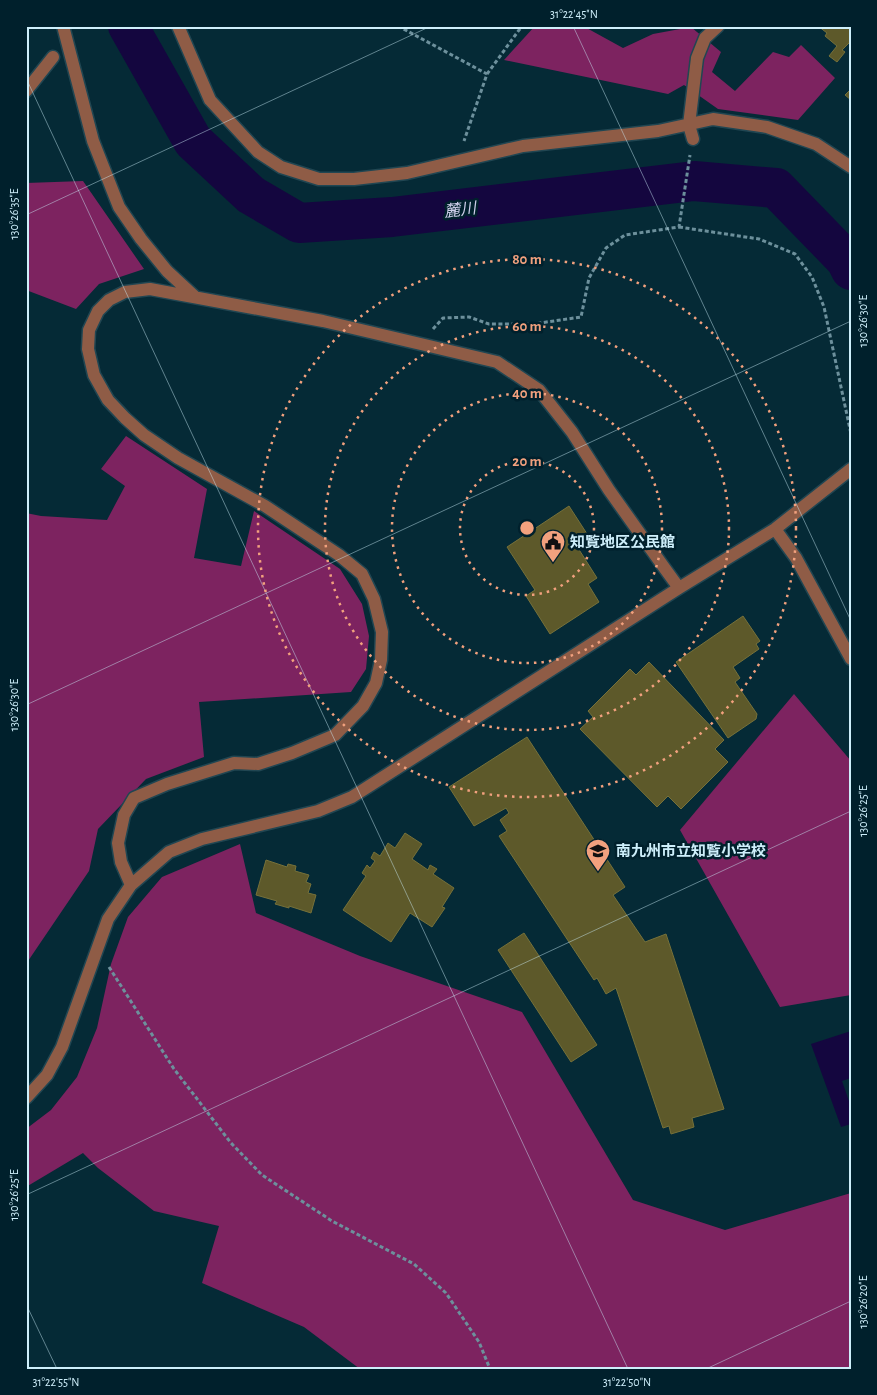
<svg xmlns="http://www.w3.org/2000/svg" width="877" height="1395" font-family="'Alegreya Sans','Noto Sans JP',sans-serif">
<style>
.green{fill:#7d2360}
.water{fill:#14063f}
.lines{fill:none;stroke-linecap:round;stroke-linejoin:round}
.river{stroke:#14063f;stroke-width:40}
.building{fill:#5d592a;stroke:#76713a}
.minor-casing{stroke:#214652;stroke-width:15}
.path{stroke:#6d909c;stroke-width:3;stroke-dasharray:4 2.5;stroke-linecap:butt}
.minor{stroke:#8f5c46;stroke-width:12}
.ticks{fill:none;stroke:#ceeffb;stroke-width:1;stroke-opacity:0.45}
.ring{fill:none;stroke:#f2a17e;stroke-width:2.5;stroke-dasharray:2.5 5}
.labels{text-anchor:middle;stroke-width:5;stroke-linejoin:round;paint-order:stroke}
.poi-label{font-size:15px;font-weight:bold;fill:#ceeffb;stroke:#00202c;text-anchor:start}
.water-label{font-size:16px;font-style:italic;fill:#cdceea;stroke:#00202c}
.centre{fill:#f2a17e;stroke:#00202c;stroke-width:2.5}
.ring-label{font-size:15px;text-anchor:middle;font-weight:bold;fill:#f2a17e;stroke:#00202c;stroke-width:5;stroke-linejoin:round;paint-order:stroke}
.neatline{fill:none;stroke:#ceeffb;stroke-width:2}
.ticks-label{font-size:12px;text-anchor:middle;fill:#ceeffb}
</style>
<rect width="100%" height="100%" fill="#052a36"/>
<!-- green -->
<path class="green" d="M535,26h48l40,22 30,-14 38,-7 30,25 -9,20 23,19 38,-39 16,5 12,-12 34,33 -37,42 -80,-11 -34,-24 -16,9 -164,-34z
M83,181l61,88 -45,15 -23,25 -50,-19v-107z
M126,436l81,53 -13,69 47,8 13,-55 86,58 22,35 7,32 -3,33 -15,23 -152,10 5,55 -58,22 -48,50 -9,42 -63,93v-451l15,3 66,4 18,-34 -24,-17z
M794,694l57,67v234l-71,12 -100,-177z
M240,844l16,69 104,43 162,56 111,188 92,30 126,-37v176h-491l-56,-42 -102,-44 17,-57 -65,-15 -56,-43 -15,-15 -57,34v-58l25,-19 26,-33 20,-49 14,-64 17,-47 34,-40z"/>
<!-- water -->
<path class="water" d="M851,1031v47l-9,3 9,26v17l-10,3 -30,-83z"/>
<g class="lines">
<!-- river -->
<path class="river" d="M128,26l65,115 58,54 48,28 93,-6 302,-36 82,7 70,72 5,10"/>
</g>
<!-- building -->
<path class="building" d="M818,26h33v15l-9,9 3,2 -8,10 -8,-6 8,-10 -12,-10 2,-3z
M851,89v11l-6,-5z
M569,506l22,34 -13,8 19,30 -9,6 11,18 -49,32 -24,-38 9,-6 -28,-43z
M743,616l17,25 -4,3 3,5 -26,18 7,11 -5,4 22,32 -1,5 -28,19 -52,-76z
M649,662l75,78 -9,9 13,13 -47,47 -13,-13 -11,11 -77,-78 13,-12 -5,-6 42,-42 6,6z
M527,737l98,150 -12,8 32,47 21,-8 58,175 -32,9 2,9 -23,7 -2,-8 -6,2 -47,-140 -10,6 -9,-16 -3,2 -95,-144 8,-5 -7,-11 9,-7 -3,-5 -32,18 -25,-39z
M405,833l17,11 -10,15 16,11 2,-5 7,4 -4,5 21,14 -12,19 3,1 -13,19 -22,-14 -19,29 -48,-32 23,-34 -4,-3 5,-8 3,3 5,-7 -4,-3 3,-6 6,4 8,-13 7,5z
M266,860l21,7 1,-3 8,2 -1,5 14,4 -3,7 5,2 -3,9 8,2 -5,18 -22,-7v2l-14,-4 2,-3 -21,-6z
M524,933l73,112 -26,17 -73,-112z"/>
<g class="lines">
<defs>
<path id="minor" d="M63,26l30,115 26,66 22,32 26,32 27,25
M178,26l32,74 48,52 23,15 38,12h35l53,-6 116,-27 135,-15 55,-12 54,8 49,17 35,23
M26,91l27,-34
M693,139l-4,-14 8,-67 8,-20 13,-12
M775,529l21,29 55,101
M131,885l-10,-23 -3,-19 6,-28 10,-17 33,-14 67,-21 24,1 34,-11 43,-18 28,-29 13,-23 5,-23 1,-28 -8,-33 -12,-25 -23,-19 -74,-49 -87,-48 -34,-23 -19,-17 -17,-18 -14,-25 -6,-26 1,-19 9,-19 11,-11 16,-8 25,-3 173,32 174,41 42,28 33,42 37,58 54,76 16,22
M26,1098l21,-23 15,-28 46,-128 23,-34 38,-33 33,-13 116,-28 34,-14 327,-209 96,-59 76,-60"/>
</defs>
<!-- minor casing -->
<use href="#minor" class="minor-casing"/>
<!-- path -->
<path class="path" d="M398,26l89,48 -23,67
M487,74l35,-48
M679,227l80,12 36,15 17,23 12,30 27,127
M433,329l10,-11 26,-1 20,7h44l48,-7 8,-39 17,-30 19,-13 54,-8 11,-72
M109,967l65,102 57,74 31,32 70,46 82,43 32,29 33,49 11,27"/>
<!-- minor -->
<use href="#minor" class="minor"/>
</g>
<!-- ticks -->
<path class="ticks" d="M573,26l278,595M26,78l602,1291M26,215l405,-189M26,705l825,-384M26,1195l825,-384M26,1304l31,65M706,1369l145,-68"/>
<!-- distance rings -->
<g class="ring">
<circle cx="527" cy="528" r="67"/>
<circle cx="527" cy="528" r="135"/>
<circle cx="527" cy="528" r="202"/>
<circle cx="527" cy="528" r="269"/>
</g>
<!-- icons -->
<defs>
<symbol id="civic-pin" viewBox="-11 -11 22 30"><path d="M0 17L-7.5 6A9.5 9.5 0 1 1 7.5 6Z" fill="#f2a17e" stroke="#00202c"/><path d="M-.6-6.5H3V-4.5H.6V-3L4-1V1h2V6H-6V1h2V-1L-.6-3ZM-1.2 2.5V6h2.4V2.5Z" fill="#111"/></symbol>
<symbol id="school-pin" viewBox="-11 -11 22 30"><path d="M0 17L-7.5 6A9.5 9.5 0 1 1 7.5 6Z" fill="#f2a17e" stroke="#00202c"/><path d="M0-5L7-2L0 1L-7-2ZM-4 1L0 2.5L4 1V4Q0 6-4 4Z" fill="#111"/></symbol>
</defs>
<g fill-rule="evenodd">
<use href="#civic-pin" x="539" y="528" width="28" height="38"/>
<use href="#school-pin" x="584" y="837" width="28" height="38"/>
</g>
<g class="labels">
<!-- poi labels -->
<g class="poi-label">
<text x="570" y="547">知覧地区公民館</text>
<text x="616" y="856">南九州市立知覧小学校</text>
</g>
<!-- water labels -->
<g class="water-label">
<text transform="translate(460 209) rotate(-7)" y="6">麓川</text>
</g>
</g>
<circle cx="527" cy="528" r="8" class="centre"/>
<g class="ring-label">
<text x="527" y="264">80 m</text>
<text x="527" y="331">60 m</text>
<text x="527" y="398">40 m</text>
<text x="527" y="466">20 m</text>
</g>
<!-- border -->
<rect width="877" height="1395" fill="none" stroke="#00202c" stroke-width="55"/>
<rect x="28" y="28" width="822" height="1340" class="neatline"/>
<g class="ticks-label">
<text x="574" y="18">31°22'45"N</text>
<text transform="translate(14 214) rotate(-90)" y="4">130°26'35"E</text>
<text transform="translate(863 321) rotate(-90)" y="4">130°26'30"E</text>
<text transform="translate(14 705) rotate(-90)" y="4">130°26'30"E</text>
<text transform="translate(863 811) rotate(-90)" y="4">130°26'25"E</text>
<text transform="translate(14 1195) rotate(-90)" y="4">130°26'25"E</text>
<text transform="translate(863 1302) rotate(-90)" y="4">130°26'20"E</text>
<text x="56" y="1386">31°22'55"N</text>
<text x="627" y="1386">31°22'50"N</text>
</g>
</svg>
